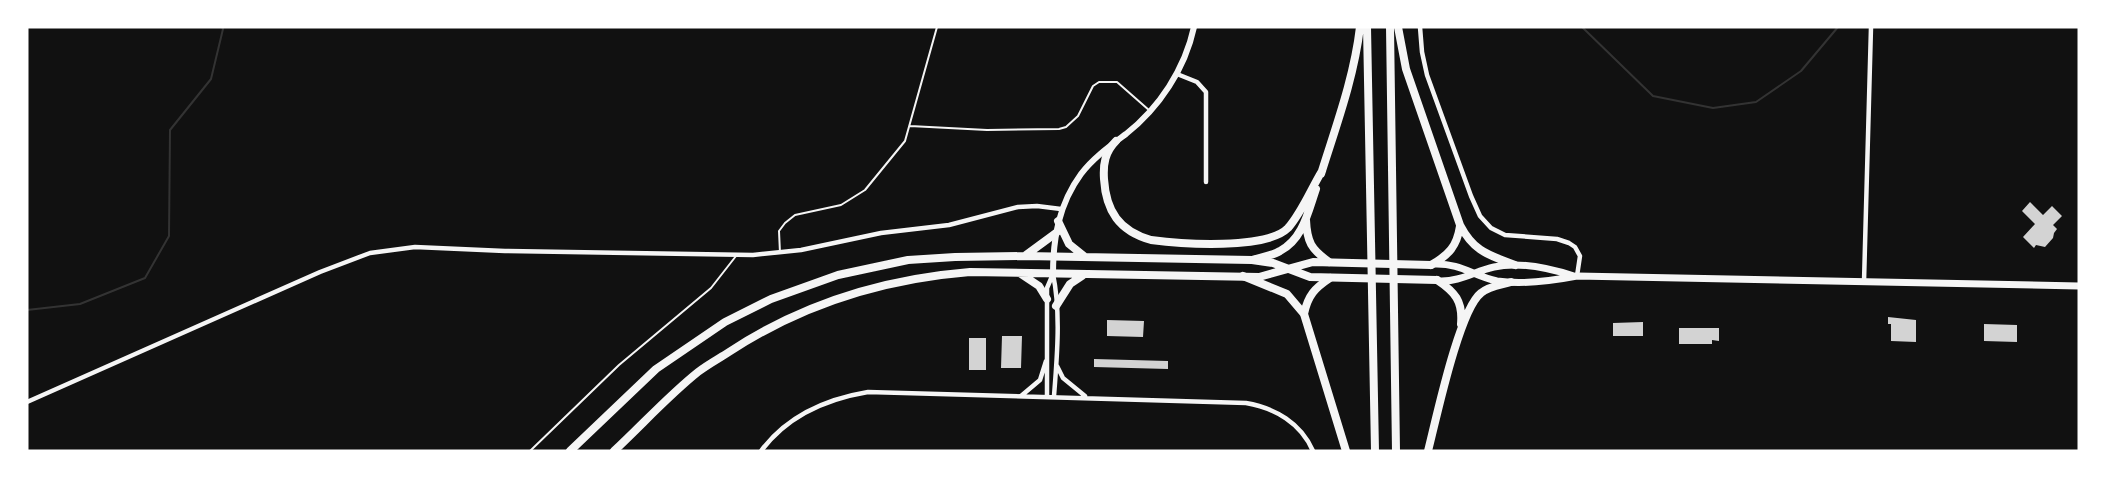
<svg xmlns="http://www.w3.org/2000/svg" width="2106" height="478" font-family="Helvetica,sans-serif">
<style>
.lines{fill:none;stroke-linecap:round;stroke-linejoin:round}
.stream{stroke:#333;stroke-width:2}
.building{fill:#d3d3d3}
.service{stroke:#f5f5f5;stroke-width:2}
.minor{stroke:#f5f5f5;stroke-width:4.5}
.secondary{stroke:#f5f5f5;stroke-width:6}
.primary{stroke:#f5f5f5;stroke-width:7}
.trunk{stroke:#f5f5f5;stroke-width:8}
.motorway{stroke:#f5f5f5;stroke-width:8}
</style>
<rect width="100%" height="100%" fill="#111"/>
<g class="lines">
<!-- stream -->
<path class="stream" d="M1582,27l71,69 60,12 43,-6 45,-31 37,-44
M27,310l53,-6 65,-26 24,-42 1,-106 41,-51 12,-50 -1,-2"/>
</g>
<!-- building -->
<path class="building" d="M2030,202l13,13 9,-9 10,10 -9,9 4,4 -3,4 -1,5 -8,9 -9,-2 -2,3 -11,-11 12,-13 -13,-13z
M1888,317l28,3v22l-25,-1v-17h-3z
M1107,320l37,1 -1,16 -36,-1z
M1643,322v14h-30v-13z
M1984,324l33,1v17l-33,-1z
M1679,328h40v13l-7,-1v4h-33z
M1002,336h20l-1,32h-20z
M969,338h17v32h-17z
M1094,359l74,2v8l-74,-2z"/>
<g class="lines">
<!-- service -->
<path class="service" d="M910,126l77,4 72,-1 7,-2 12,-11 15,-30 6,-4h18l33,29
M780,253l-1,-22 6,-8 10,-8 46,-10 24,-15 40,-49 32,-114
M530,451l89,-86 92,-77 25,-32"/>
<!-- minor -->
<path class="minor" d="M1420,27l2,25 5,23 44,121 9,20 11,12 14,7 52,4 12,4 6,4 5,9 -3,20
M1177,74l20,8 9,10v90
M1053,274c8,38 4,84 1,122
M1864,282l7,-255
M1057,366l6,12 22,18
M1021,396l19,-16 6,-19
M1047,396v-108l6,-14
M27,402l293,-130 50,-19 45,-6 90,4 248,4 48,-5 80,-17 68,-8 69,-18 19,-1 24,3
M761,451c26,-35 65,-52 107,-59l378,11c29,5 55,20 67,48"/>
<!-- secondary -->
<path class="secondary" d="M1053,274c0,-36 6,-70 28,-100 12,-16 29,-28 45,-40 33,-26 59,-65 68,-107"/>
<!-- primary -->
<path class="primary" d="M1434,264c27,-1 39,12 63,17 26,4 54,0 80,-5l502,10
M1439,281c21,1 36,-10 55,-14 26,-6 55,1 80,9"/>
<!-- trunk -->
<path class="trunk" d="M1058,221l11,23 15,12
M1026,255l30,-22
M1021,274l18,12 8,13
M1056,306l14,-22 12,-8
M570,451l86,-82 69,-47 46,-23 67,-24 70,-15 47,-3 70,-1 227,4 21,3 37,14 127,3
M614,451c28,-26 54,-55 84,-79 9,-7 20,-13 31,-20 73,-48 154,-73 241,-80l289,5 54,-15 118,3"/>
<!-- motorway -->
<path class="motorway" d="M1367,27l8,424
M1390,27l6,424
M1398,27l8,42 54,156c14,27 29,30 55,40
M1116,141c-11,11 -13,23 -12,38 2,32 15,52 47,61 31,4 115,10 137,-12 14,-16 23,-39 34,-57
M1321,174c15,-48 33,-96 39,-147
M1306,220c1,22 5,29 23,42
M1252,260c9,-3 20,-4 28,-9 23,-12 28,-39 36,-62
M1431,265c18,-10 26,-19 29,-39
M1243,276l44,18 17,20 42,137
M1437,280c18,12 26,21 24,44
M1304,314c4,-19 11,-26 26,-36
M1428,451c8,-31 31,-141 53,-158 8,-7 20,-8 30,-11"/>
</g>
<!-- border -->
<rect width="2106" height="478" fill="none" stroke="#ffffff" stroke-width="57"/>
</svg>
